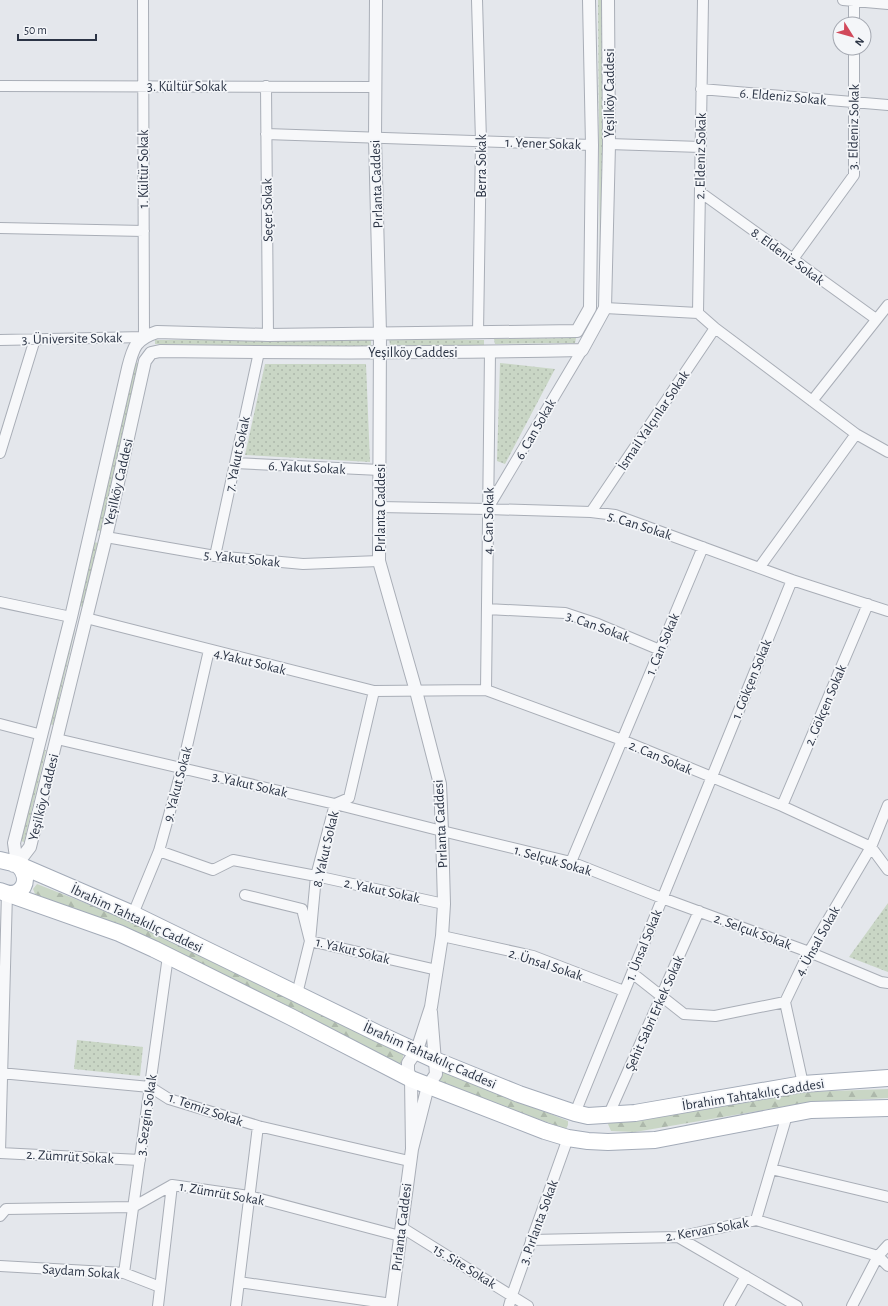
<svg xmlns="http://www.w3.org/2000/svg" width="888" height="1306" font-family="'Alegreya Sans',sans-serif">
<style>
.green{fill:url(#green-dots)}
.forest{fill:url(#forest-firs)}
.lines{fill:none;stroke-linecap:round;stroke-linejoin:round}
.minor-casing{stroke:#a9aeb7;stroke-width:12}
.tertiary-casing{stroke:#a9aeb7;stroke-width:14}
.primary-casing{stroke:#a3abb8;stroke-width:18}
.minor{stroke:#f7f8fa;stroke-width:10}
.tertiary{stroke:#f7f8fa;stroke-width:12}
.primary{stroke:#fff;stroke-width:16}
.labels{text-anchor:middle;stroke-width:3.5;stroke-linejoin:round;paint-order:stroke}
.street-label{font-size:14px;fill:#2b3445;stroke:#f4f6f9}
</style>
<defs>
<pattern id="green-dots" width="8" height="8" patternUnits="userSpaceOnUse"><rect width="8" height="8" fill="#c9d6c5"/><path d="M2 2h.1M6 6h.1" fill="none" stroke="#adb8ab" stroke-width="1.8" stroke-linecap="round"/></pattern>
<pattern id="forest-firs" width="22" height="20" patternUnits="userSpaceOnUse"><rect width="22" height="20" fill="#c9d6c5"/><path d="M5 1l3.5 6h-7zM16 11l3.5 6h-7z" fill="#adb8ab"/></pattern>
</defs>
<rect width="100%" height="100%" fill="#e4e7ec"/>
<!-- green -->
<path class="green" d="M598,0h4l1,284 -3,1z
M389,338l95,2v6l-94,-1z
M576,338l-1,5 -80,1 -1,-5z
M155,340h216v7l-216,-3z
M134,362l4,1 -37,168 -4,-1z
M500,363l55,6 -50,95 -8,-3z
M265,364h101l4,98 -125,-7z
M94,542l4,1 -15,64 -4,-1z
M72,630h3l-22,95 -3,-1z
M43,750h3l-22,92 -3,-1z
M888,903v69l-39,-15z
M77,1040l66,7 -3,29 -66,-7z"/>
<!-- forest -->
<path class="forest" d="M37,884l94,37 273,132 -2,8 -3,4 -276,-137 -88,-34 -2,-5z
M443,1071l125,50v4l-2,4 -128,-46z
M888,1089v9l-77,4 -176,30 -24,-1 -3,-7 2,-4h29l51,-8 113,-20z"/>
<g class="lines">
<defs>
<path id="minor" d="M477,0l4,141 -3,192
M843,0l45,4
M854,24v-23
M0,86l375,1
M266,86l2,249
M701,89l187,16
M266,134l326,11
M609,144l92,3
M700,192l176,127
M0,228l144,3
M793,259l61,-84v-127
M605,308l93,5
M698,313l5,-313
M698,313l17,15 141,106 32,18
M0,340l144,-3 -1,-337
M812,401l76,-96
M0,453l35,-114
M235,463l145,7
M379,507l109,2 103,3 24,3 177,65 96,31
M488,508l94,-158
M591,512l124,-184
M106,537l109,19 88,8 76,-3
M215,556l44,-204
M759,568l97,-134
M0,602l71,15
M487,609l78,4 33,11 62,26
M86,618l288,73 112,-1 136,50 160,66 89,41 17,23
M486,690l4,-338
M0,724l42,11
M57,739l278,65 107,27 129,31 91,36 147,54 72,30 7,1
M782,806l86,-202
M159,851l54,19 20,-10 83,16 128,28
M571,862l132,-315
M245,895l57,14 8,32 127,29
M133,914l26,-63 23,-83 27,-118
M442,936l91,20 91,35
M632,973l52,41 31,2 70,-14
M297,994l13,-53 6,-65 19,-72 14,-6 25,-107
M0,1073l150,14 19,12 89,27 151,35
M803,1084l-18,-82 24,-50 62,-105 17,-42
M575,1113l217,-533
M609,1114l90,-203
M0,1152l7,-259
M0,1153l140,7
M771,1169l117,28
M0,1216l6,-7 127,-2 39,-22 77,11 151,40
M756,1220l31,-105
M401,1227l127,79
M678,1237l119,69
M531,1240l147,-3 78,-17 122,36 10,10
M0,1266l124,7 36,14
M124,1273l44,-317
M239,1282l153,22
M158,1306l14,-121
M236,1306l22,-180
M509,1306l3,-11 56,-157
M729,1306l17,-30
M852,1306l26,-50 10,-11"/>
<path id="tertiary" d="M376,0l-1,138 5,195 -1,228 37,130 24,93 2,47 2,73 -2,32 -11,71 -14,43 -9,13v8l3,8 1,70
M17,864l13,-17 76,-310 39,-176 6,-8 9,-2c140,2 281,2 422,-1l23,-42 4,-164 -1,-144
M17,864l-3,-21 57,-226 57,-249c5,-20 7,-29 29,-36l111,3 309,-4 13,-23 2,-163 -3,-145
M391,1306l21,-157 16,-63 8,-12 -5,-62"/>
<path id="primary" d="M0,860l17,4 116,50 246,120 56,26 84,34 56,19 13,3 47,-3 168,-29 85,-6
M0,891l119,42 35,16 137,68 120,62 134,52 23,7 20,3 20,1 47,-2 156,-30 77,-2
M3,892c18,8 31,-13 14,-28h-3"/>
</defs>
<!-- minor casing -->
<use href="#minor" class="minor-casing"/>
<!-- tertiary casing -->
<use href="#tertiary" class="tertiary-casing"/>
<!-- primary casing -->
<use href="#primary" class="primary-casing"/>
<!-- minor -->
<use href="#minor" class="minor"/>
<!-- tertiary -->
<use href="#tertiary" class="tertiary"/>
<!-- primary -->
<use href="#primary" class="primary"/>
</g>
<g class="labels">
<!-- street labels -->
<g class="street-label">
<text x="187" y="91">3. Kültür Sokak</text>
<text transform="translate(609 93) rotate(-90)" y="5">Yeşilköy Caddesi</text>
<text transform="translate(783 96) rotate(5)" y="5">6. Eldeniz Sokak</text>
<text transform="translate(853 127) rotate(-89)" y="5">3. Eldeniz Sokak</text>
<text transform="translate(543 143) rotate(2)" y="5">1. Yener Sokak</text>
<text transform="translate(700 156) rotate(-89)" y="5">2. Eldeniz Sokak</text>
<text transform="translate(481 166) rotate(-90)" y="5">Berra Sokak</text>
<text transform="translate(143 169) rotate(-90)" y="5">1. Kültür Sokak</text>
<text transform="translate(376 184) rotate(-92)" y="5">Pırlanta Caddesi</text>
<text transform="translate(267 210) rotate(-91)" y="5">Seçer Sokak</text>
<text transform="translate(788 256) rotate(36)" y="5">8. Eldeniz Sokak</text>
<text transform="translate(72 338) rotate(-1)" y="5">3. Üniversite Sokak</text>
<text x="413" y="357">Yeşilköy Caddesi</text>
<text transform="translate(653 420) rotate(-56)" y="5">İsmail Yalçınlar Sokak</text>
<text transform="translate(535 429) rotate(-60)" y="5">6. Can Sokak</text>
<text transform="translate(237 454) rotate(-78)" y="5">7. Yakut Sokak</text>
<text transform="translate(307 467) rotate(3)" y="5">6. Yakut Sokak</text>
<text transform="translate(118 482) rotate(-77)" y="5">Yeşilköy Caddesi</text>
<text transform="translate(380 508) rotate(-90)" y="5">Pırlanta Caddesi</text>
<text transform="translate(488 521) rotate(-89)" y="5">4. Can Sokak</text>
<text transform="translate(640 525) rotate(18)" y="5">5. Can Sokak</text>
<text transform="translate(242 558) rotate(6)" y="5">5. Yakut Sokak</text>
<text transform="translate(598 626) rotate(20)" y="5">3. Can Sokak</text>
<text transform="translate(662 644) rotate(-67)" y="5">1. Can Sokak</text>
<text transform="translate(250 661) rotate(14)" y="5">4.Yakut Sokak</text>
<text transform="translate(751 679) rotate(-68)" y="5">1. Gökçen Sokak</text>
<text transform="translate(825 705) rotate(-67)" y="5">2. Gökçen Sokak</text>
<text transform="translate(661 757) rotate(23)" y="5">2. Can Sokak</text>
<text transform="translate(177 784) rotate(-75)" y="5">9. Yakut Sokak</text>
<text transform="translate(250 784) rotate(13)" y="5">3. Yakut Sokak</text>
<text transform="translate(43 797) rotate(-76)" y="5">Yeşilköy Caddesi</text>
<text transform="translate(440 824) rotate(-93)" y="5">Pırlanta Caddesi</text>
<text transform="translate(325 849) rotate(-77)" y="5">8. Yakut Sokak</text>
<text transform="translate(553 860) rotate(16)" y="5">1. Selçuk Sokak</text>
<text transform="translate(382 890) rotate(12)" y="5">2. Yakut Sokak</text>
<text transform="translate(137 918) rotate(25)" y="5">İbrahim Tahtakılıç Caddesi</text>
<text transform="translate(753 931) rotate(20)" y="5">2. Selçuk Sokak</text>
<text transform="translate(817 941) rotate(-61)" y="5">4. Ünsal Sokak</text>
<text transform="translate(643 945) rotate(-68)" y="5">1. Ünsal Sokak</text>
<text transform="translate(353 950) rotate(14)" y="5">1. Yakut Sokak</text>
<text transform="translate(546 964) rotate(18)" y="5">2. Ünsal Sokak</text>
<text transform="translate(654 1013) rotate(-66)" y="5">Şehit Sabri Erkek Sokak</text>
<text transform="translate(430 1055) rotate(24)" y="5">İbrahim Tahtakılıç Caddesi</text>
<text transform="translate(753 1094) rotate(-9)" y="5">İbrahim Tahtakılıç Caddesi</text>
<text transform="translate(206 1109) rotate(19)" y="5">1. Temiz Sokak</text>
<text transform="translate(146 1115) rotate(-82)" y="5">3. Sezgin Sokak</text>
<text transform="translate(70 1156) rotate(3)" y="5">2. Zümrüt Sokak</text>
<text transform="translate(222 1193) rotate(10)" y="5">1. Zümrüt Sokak</text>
<text transform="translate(538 1222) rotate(-70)" y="5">3. Pırlanta Sokak</text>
<text transform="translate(401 1227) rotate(-83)" y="5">Pırlanta Caddesi</text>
<text transform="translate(707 1229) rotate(-10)" y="5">2. Kervan Sokak</text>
<text transform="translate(465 1266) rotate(32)" y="5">15. Site Sokak</text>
<text transform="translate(81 1271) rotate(4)" y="5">Saydam Sokak</text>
</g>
</g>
<!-- north arrow -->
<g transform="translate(852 36) rotate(127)"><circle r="19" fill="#f4f6f9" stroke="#a4a8b1"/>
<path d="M0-3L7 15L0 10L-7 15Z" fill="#d1495b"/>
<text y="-6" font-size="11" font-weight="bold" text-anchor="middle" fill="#2b3445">N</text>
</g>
<!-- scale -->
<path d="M18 34v6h78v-6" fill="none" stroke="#2b3445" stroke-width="2"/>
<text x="24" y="34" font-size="12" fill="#2b3445" stroke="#f4f6f9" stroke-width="3" paint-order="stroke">50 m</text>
</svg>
